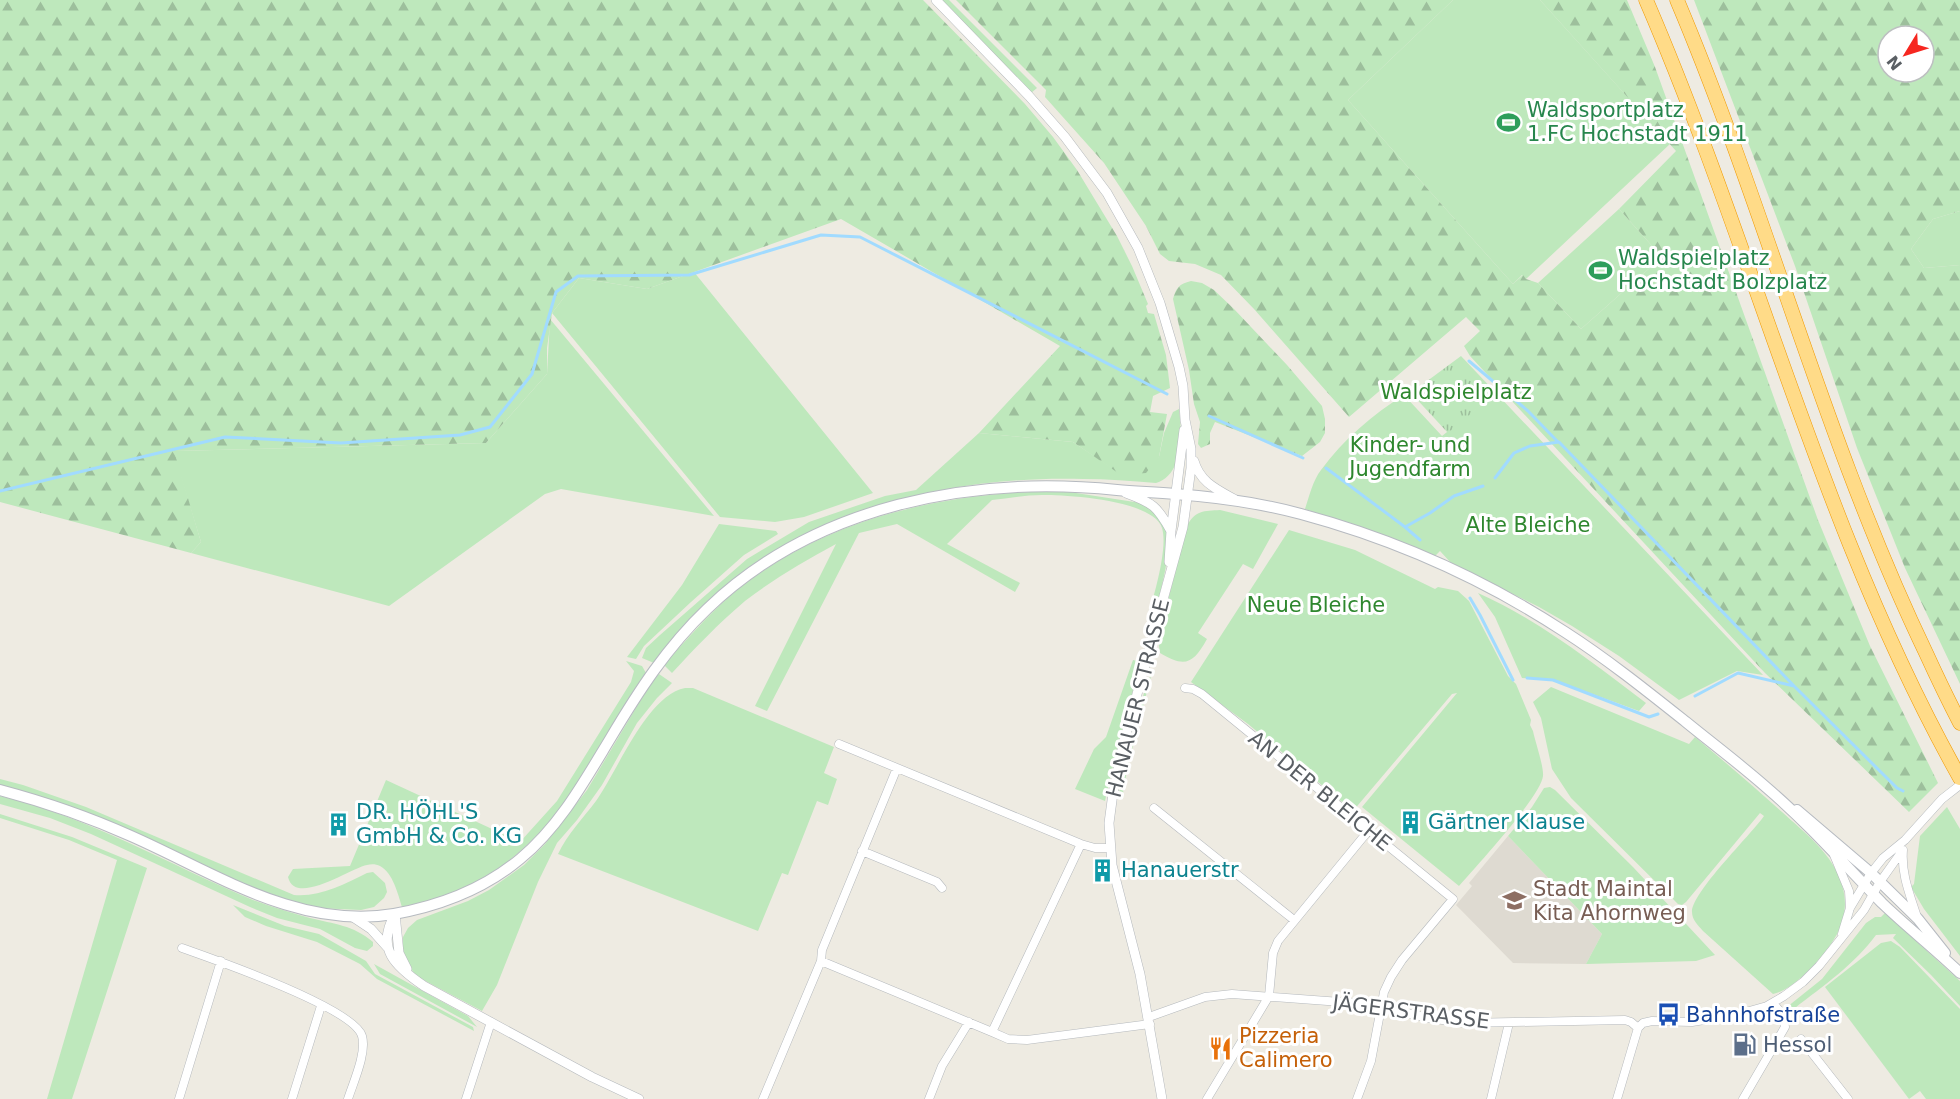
<svg xmlns="http://www.w3.org/2000/svg" width="1960" height="1099" font-family="'DejaVu Sans',sans-serif">
<style>
.education{fill:#dedad1}
.green{fill:#bee8bc}
.forest{fill:url(#forest-firs);fill-rule:evenodd}
.park{fill:url(#park-tufts)}
.lines{fill:none;stroke-linecap:round;stroke-linejoin:round}
.stream{stroke:#a1dbff;stroke-width:3}
.minor-casing{stroke:#b5b9bd;stroke-width:9}
.tertiary-casing{stroke:#b5b9bd;stroke-width:10}
.secondary-casing{stroke:#b6bac0;stroke-width:12}
.motorway-casing{stroke:#f09900;stroke-width:15}
.minor{stroke:#fff;stroke-width:8}
.tertiary{stroke:#fff;stroke-width:9}
.secondary{stroke:#fff;stroke-width:10}
.motorway{stroke:#ffdb88;stroke-width:14}
.labels{text-anchor:middle;stroke-width:6;stroke-linejoin:round;paint-order:stroke}
.leisure-label{font-size:21px;fill:#27864d;stroke:#fff;text-anchor:start}
.park-label{font-size:21px;fill:#2e872e;stroke:#fff}
.street-label{font-size:21px;fill:#5a5f64;stroke:#fff}
.culture-label{font-size:21px;fill:#0d838f;stroke:#fff;text-anchor:start}
.education-label{font-size:21px;fill:#785e54;stroke:#fff;text-anchor:start}
.transit-label{font-size:21px;fill:#164399;stroke:#fff;text-anchor:start}
.food-label{font-size:21px;fill:#c56008;stroke:#fff;text-anchor:start}
.service-label{font-size:21px;fill:#4e5e75;stroke:#fff;text-anchor:start}
</style>
<defs>
<pattern id="forest-firs" width="22" height="20" patternUnits="userSpaceOnUse" patternTransform="scale(1.5)"><rect width="22" height="20" fill="#bee8bc"/><path d="M5 1l3.5 6h-7zM16 11l3.5 6h-7z" fill="#9dbf9c"/></pattern>
<pattern id="park-tufts" width="24" height="20" patternUnits="userSpaceOnUse" patternTransform="scale(1.5)"><rect width="24" height="20" fill="#bee8bc"/><path d="M3 7l-1-3M5 7V3M7 7l1-3M15 17l-1-3M17 17v-4M19 17l1-3" fill="none" stroke="#9dbf9c"/></pattern>
</defs>
<rect width="100%" height="100%" fill="#eeebe2"/>
<!-- education -->
<path class="education" d="M1508,836l94,98 -16,30 -73,-1 -57,-58 16,-19 -3,-3z"/>
<!-- green -->
<path class="green" d="M942,0h7l88,88 -6,5z
M1453,0h87l130,144 -144,135 -4,-4 -9,9 -165,-184z
M1619,209l43,48 -81,72 -43,-46z
M1960,211v54l-36,3 -13,-19 22,-30z
M694,272l179,221 -69,24 -29,5 -55,-5 -168,-204 27,-35 68,11z
M550,319l164,197 -153,-27 -16,5 -156,112 -198,-53 10,-11 -28,-91 313,-8 61,-69z
M1496,393l267,282 -26,-4 -58,29 -60,-44 -47,-30 -33,-19 -87,-43 -12,-13 -5,5 -130,-47c4,-12 8,-29 16,-39 22,-30 52,-56 83,-75l38,41z
M1179,409c3,24 5,65 -23,74 -25,-2 -49,-4 -73,-4 -71,-2 -145,7 -213,29l-143,78 -22,18 -51,59 -12,-5 4,-10 14,-13 87,-76 62,-37 76,-26 31,-6 63,-57 94,9 48,32 38,-17 5,-24 9,-21z
M1063,491l78,12c8,4 22,17 26,26 6,18 -7,65 -12,84l-5,-3c5,-19 18,-63 12,-82 -9,-28 -93,-33 -120,-33 -16,0 -33,3 -50,5l-45,44 73,39 -5,9 -118,-68 -38,9 -92,178 -12,-5 81,-162c-32,17 -62,35 -91,57 -26,22 -50,47 -73,72l-8,-8c21,-24 42,-48 66,-69 93,-79 216,-104 333,-105z
M1220,510l58,14 -25,45 -10,-5 -45,69 9,6c-14,25 -22,29 -47,14l-2,-14 29,-113c8,-16 17,-15 33,-16z
M719,524l57,7 2,3 -34,21 -53,47 -47,44 -8,13 -9,-2 55,-72z
M1289,530l66,20 80,39 3,-2 20,4 11,10 39,75 8,8 15,36 -1,5 3,6c2,10 11,36 10,45 -2,20 -67,91 -84,110l-97,-79 95,-114 -5,1 -99,117 -105,-87 -57,-42z
M1478,593c61,27 115,70 168,110l-7,8 -88,-32 -29,-1 -27,-61z
M1133,660l8,2 -23,82 -13,57 -30,-12 19,-40 12,-12z
M626,661l16,5 4,7c-22,30 -39,63 -57,94 -32,51 -70,96 -126,122 -19,8 -40,13 -61,18 -4,-13 -9,-34 -22,-41 -4,-2 -9,-2 -13,-1 -16,3 -72,42 -79,12l5,-8 57,-3 36,-86 134,62 37,-41 74,-119 3,-11z
M659,674l13,9 -15,15 -20,25 -35,62 -25,35 -20,23 -19,39 -41,103 -15,26 -66,-35 -10,-15 -3,-12v-12l5,-9 9,-8 51,-19 21,-11 35,-25 21,-21 42,-54 62,-104z
M1151,676l-23,89 -5,28h-4l10,-48 19,-66z
M1551,687l138,57 6,-7c29,24 58,49 87,75 22,20 52,43 60,73 8,26 -1,47 -17,67 -12,15 -33,38 -52,42l-70,-63c-5,-6 -11,-11 -11,-19 0,-20 58,-76 72,-96l-4,-3 -74,89 -4,3 -4,-1 -107,-106 -19,-29 -11,-51 -8,-16z
M685,688h8l141,59 -10,26 13,6 -9,26 -11,-4 -29,74 -6,-2 -24,58 -200,-77c9,-19 25,-36 38,-53 21,-29 51,-106 89,-113z
M0,779l23,6 63,22 208,88c27,2 48,-10 73,-22l6,-1 12,11 2,9 -3,6 -10,9 -13,3 -45,-2 -51,-13 -265,-109z
M1550,787l5,3 78,77 82,88 -19,6 -110,3 16,-30 -94,-98 24,-29 12,-19z
M0,796c90,21 169,69 253,104 19,7 38,13 57,18 24,6 43,7 63,24v4l-6,5 -12,-3 -35,-19 -43,-11 -27,-11 -159,-73 -41,-16 -50,-14z
M1947,807l13,22v127l-36,-47 -13,-22 3,-3 6,-48z
M0,814l72,23 75,31 -75,231h-25l70,-239 -48,-20 -69,-22z
M233,905l52,21 34,8 47,27 9,13 98,53 1,4 -97,-52 -17,-15 -43,-22 -51,-16 -21,-9z
M1885,913l75,68v25l-29,-31 -38,-37 3,-4 -20,1c-21,29 -53,51 -81,73l-8,-1 35,-28 44,-56 9,-6h6z
M1891,941l9,6 60,62v90h-34l-6,-8 -11,8 -84,-112 56,-44z
M374,964l94,52 9,11 -97,-53z"/>
<!-- forest -->
<path class="forest" d="M0,0h923l102,104 28,33 24,33 40,66 15,30 16,38 -2,2 2,7 6,1 12,41 4,33 -17,8 -3,16 17,2 -8,43 -13,16 -25,2 -48,-33 -94,-9 81,-87 -219,-127 -194,70 -68,-11 -27,35 -5,35v26l-61,69 -312,8 27,91 -10,11 -191,-51z
M956,0h497l-105,100 165,184 10,-9 3,4 12,4 43,46 81,-72 -43,-48 57,-58 -136,-151h87l28,67 163,453 52,126 68,137 -29,29 -144,-139 -295,-317 -6,-10 16,-15 -14,-14 -117,100 -95,-108 -33,-34 -26,-11 -26,-3 -9,-7 -14,-28 -42,-63 -59,-66 1,-7z
M1694,0h266v211l-27,8 -22,30 13,19 36,-3v419l-55,-116 -48,-120 -62,-182zM1888,36h36v36h-36z
M1191,281l11,2 12,7 20,19 53,56 35,41 3,13v14l-5,9 -18,14 -87,-34 -5,11v11l-9,4 -3,-4 2,-22 -6,-18 -5,-34 -16,-71c3,-11 6,-15 18,-18z"/>
<!-- park -->
<path class="park" d="M1461,356l35,37 -48,40 -37,-40z"/>
<g class="lines">
<!-- stream -->
<path class="stream" d="M1469,361l59,50 30,31
M1209,416l94,42
M1326,468l79,59 15,13
M1495,478l19,-25 16,-7 29,-4 235,244
M0,491l225,-54 116,6 119,-8 30,-8 42,-53 24,-82 22,-16 111,-1 132,-40 39,2 307,157
M1405,527l25,-14 24,-17 29,-10
M1470,598l10,17 33,65
M1527,678l26,2 96,37 9,-3
M1695,696l43,-23 56,13 103,102 6,3"/>
<defs>
<path id="minor" d="M1185,688l8,1 9,5 251,205 -51,61 -11,17 -7,15 -13,69 -14,38
M839,744l242,100 14,4h15
M1154,808l140,112
M1903,850c-2,24 7,45 14,67
M862,851l75,31 5,6
M1834,855l15,36 1,17
M1842,934l8,-26 21,-35 12,-15 22,-18 37,-41 18,-14
M182,948c31,11 172,60 180,88 5,17 -9,47 -14,63
M821,961l171,71 16,7 19,1 123,-16
M1149,1017l56,-20 27,-3 136,10 60,14 36,5 161,-3 6,2 7,6
M1638,1028l5,-5 9,-2 40,1 43,-7 32,-9 17,-10 19,-14 16,-16 45,-56 16,-28 22,-31
M992,1032l89,-188
M1801,1039l47,60
M179,1099l42,-138
M292,1099l29,-93
M466,1099l25,-77
M763,1099l58,-138 1,-11 75,-182
M929,1099l13,-33 27,-44
M1207,1099l62,-103 4,-43 5,-12 91,-111
M1491,1099l18,-76
M1617,1099l21,-71
M1743,1099l42,-72 -2,-12 -10,-12"/>
<path id="tertiary" d="M936,0l93,96 36,41 42,56 31,55 22,55 19,64 4,19 2,34 6,29v19l-8,59 -60,218 -10,48 -4,30 3,42 28,109 22,125
M1194,461c6,21 22,28 40,38
M1126,493c27,10 31,13 45,38
M1169,562l2,-31 13,-101
M395,914c-20,35 1,53 29,72l168,91 47,22
M395,914l4,39 8,16
M353,917l18,12 17,19"/>
<path id="secondary" d="M0,790c45,12 89,27 131,46 84,37 167,94 263,78 45,-8 90,-25 126,-55 39,-32 64,-77 90,-120 28,-47 57,-92 97,-130 108,-104 265,-134 410,-119 19,2 39,2 58,4 42,3 85,9 126,20 93,25 183,65 264,118 42,27 82,59 121,90 27,22 55,43 81,66 41,35 77,76 115,115 25,24 53,46 78,70
M1797,810l74,63 47,46 27,34"/>
<path id="motorway" d="M1646,0c111,257 176,533 314,778
M1677,0c91,215 148,443 249,653 11,24 22,47 34,70"/>
</defs>
<!-- minor casing -->
<use href="#minor" class="minor-casing"/>
<!-- tertiary casing -->
<use href="#tertiary" class="tertiary-casing"/>
<!-- secondary casing -->
<use href="#secondary" class="secondary-casing"/>
<!-- motorway casing -->
<use href="#motorway" class="motorway-casing"/>
<!-- minor -->
<use href="#minor" class="minor"/>
<!-- tertiary -->
<use href="#tertiary" class="tertiary"/>
<!-- secondary -->
<use href="#secondary" class="secondary"/>
<!-- motorway -->
<use href="#motorway" class="motorway"/>
</g>
<!-- icons -->
<defs>
<symbol id="stadium-bare" viewBox="-9 -9 18 18"><path d="M0-5a6.5 5 0 1 0 0 10a6.5 5 0 1 0 0-10ZM-3.5-1.8h7v3.6h-7Z" fill="#2e9e5b" stroke="#fff" stroke-width="2.5" paint-order="stroke"/></symbol>
<symbol id="building-bare" viewBox="-9 -9 18 18"><path d="M-4-6H4V6H1V3H-1V6H-4ZM-2.5-4.3h1.7v1.8h-1.7ZM.8-4.3h1.7v1.8H.8ZM-2.5-1h1.7V.8h-1.7ZM.8-1h1.7V.8H.8Z" fill="#0f9aa8" stroke="#fff" stroke-width="2.5" paint-order="stroke"/></symbol>
<symbol id="school-bare" viewBox="-9 -9 18 18"><path d="M0-5L7-2L0 1L-7-2ZM-4 1L0 2.5L4 1V4Q0 6-4 4Z" fill="#8d6e63" stroke="#fff" stroke-width="2.5" paint-order="stroke"/></symbol>
<symbol id="bus-bare" viewBox="-9 -9 18 18"><path d="M-5-6H5V4H4V6H2V4H-2V6H-4V4H-5ZM-3.5-4V0h7V-4ZM-3.5 1.2v1.5H-2V1.2ZM2 1.2v1.5H3.5V1.2Z" fill="#1a4fb4" stroke="#fff" stroke-width="2.5" paint-order="stroke"/></symbol>
<symbol id="fuel-bare" viewBox="-9 -9 18 18"><path d="M-5.5-6h7V0h2V4h1.3V-2.5L3-4.5l.8-.8L6-3V5H2.5V1h-1V6h-7ZM-4.2-4.7v3.2H.2V-4.7Z" fill="#5c6f8a" stroke="#fff" stroke-width="2.5" paint-order="stroke"/></symbol>
<symbol id="restaurant-bare" viewBox="-9 -9 18 18"><path d="M-5-6h1v4h1v-4h1v4h1v-4h1v5L-1.5 .5V6h-2V.5L-5-1ZM5-6V6H3V1.5H1.5Q1.5-4 5-6Z" fill="#e8710a" stroke="#fff" stroke-width="2.5" paint-order="stroke"/></symbol>
</defs>
<g fill-rule="evenodd">
<use href="#stadium-bare" x="1492" y="106" width="33" height="33"/>
<use href="#stadium-bare" x="1584" y="254" width="33" height="33"/>
<use href="#building-bare" x="1394" y="806" width="33" height="33"/>
<use href="#building-bare" x="322" y="808" width="33" height="33"/>
<use href="#building-bare" x="1086" y="854" width="33" height="33"/>
<use href="#school-bare" x="1498" y="884" width="33" height="33"/>
<use href="#bus-bare" x="1652" y="998" width="33" height="33"/>
<use href="#fuel-bare" x="1728" y="1028" width="33" height="33"/>
<use href="#restaurant-bare" x="1204" y="1032" width="33" height="33"/>
</g>
<g class="labels">
<!-- leisure labels -->
<g class="leisure-label">
<text x="1527" y="117">Waldsportplatz<tspan x="1527" dy="24">1.FC Hochstadt 1911</tspan></text>
<text x="1618" y="265">Waldspielplatz<tspan x="1618" dy="24">Hochstadt Bolzplatz</tspan></text>
</g>
<!-- park labels -->
<g class="park-label">
<text x="1456" y="399">Waldspielplatz</text>
<text x="1410" y="452">Kinder- und<tspan x="1410" dy="24">Jugendfarm</tspan></text>
<text x="1528" y="532">Alte Bleiche</text>
<text x="1316" y="612">Neue Bleiche</text>
</g>
<!-- street labels -->
<g class="street-label">
<text transform="translate(1138 698) rotate(-76)" y="7">HANAUER STRASSE</text>
<text transform="translate(1320 791) rotate(39)" y="7">AN DER BLEICHE</text>
<text transform="translate(1411 1012) rotate(7)" y="7">JÄGERSTRASSE</text>
</g>
<!-- culture labels -->
<g class="culture-label">
<text x="356" y="819">DR. HÖHL'S<tspan x="356" dy="24">GmbH &amp; Co. KG</tspan></text>
<text x="1428" y="829">Gärtner Klause</text>
<text x="1121" y="877">Hanauerstr</text>
</g>
<!-- education labels -->
<g class="education-label">
<text x="1533" y="896">Stadt Maintal<tspan x="1533" dy="24">Kita Ahornweg</tspan></text>
</g>
<!-- transit labels -->
<g class="transit-label">
<text x="1686" y="1022">Bahnhofstraße</text>
</g>
<!-- food labels -->
<g class="food-label">
<text x="1239" y="1043">Pizzeria<tspan x="1239" dy="24">Calimero</tspan></text>
</g>
<!-- service labels -->
<g class="service-label">
<text x="1763" y="1052">Hessol</text>
</g>
</g>
<!-- north arrow -->
<g transform="translate(1906 54) rotate(232)"><circle r="28" fill="#ffffff" stroke="#bdbfc1" stroke-width="1.5"/>
<path d="M0-4.5L10 22L0 15L-10 22Z" fill="#f62720"/>
<text y="-9" font-size="16" font-weight="bold" text-anchor="middle" fill="#5a5f64">N</text>
</g>
</svg>
